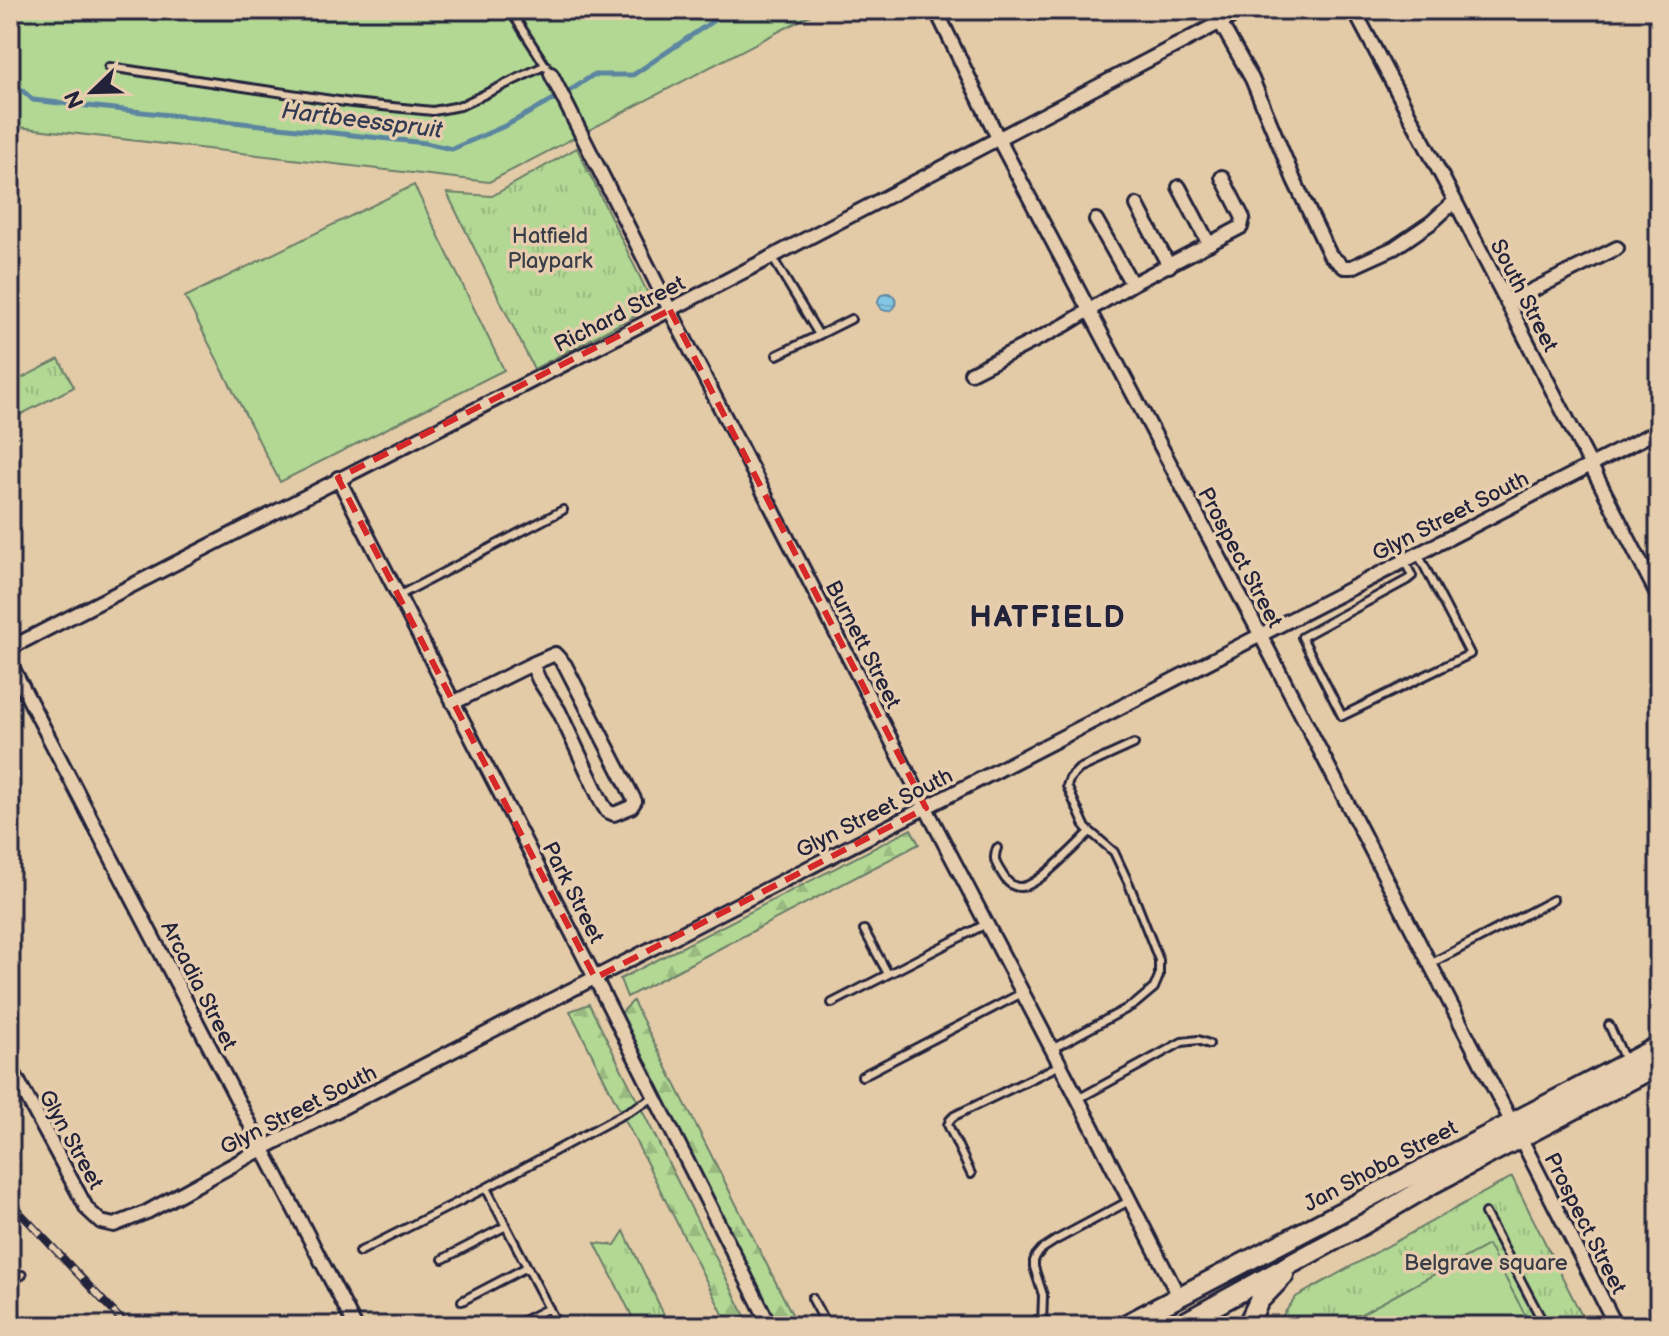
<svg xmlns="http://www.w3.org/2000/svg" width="1669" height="1336" font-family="'Balsamiq Sans',sans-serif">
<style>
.forest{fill:url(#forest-firs);stroke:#6a7d68;stroke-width:2}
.park{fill:url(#park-tufts);stroke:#6a7d68;stroke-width:2}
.garden{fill:#b2d894;stroke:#6a7d68;stroke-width:2}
.water{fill:url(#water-rules);stroke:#5c85a0;stroke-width:2}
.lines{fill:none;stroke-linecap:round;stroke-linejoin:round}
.stream{stroke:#5c85a0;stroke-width:5}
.service-casing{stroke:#22223b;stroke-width:12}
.minor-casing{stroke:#22223b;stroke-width:18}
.primary-casing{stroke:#22223b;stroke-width:24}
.service{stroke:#e6cdae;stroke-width:6}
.minor{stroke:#e6cdae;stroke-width:12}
.primary{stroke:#e6cdae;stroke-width:18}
.rail-casing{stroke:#22223b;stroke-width:8}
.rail{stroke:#e6cdae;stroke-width:5;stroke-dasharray:15;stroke-linecap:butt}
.marked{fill:none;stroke:#d62828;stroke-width:6;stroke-dasharray:16 10;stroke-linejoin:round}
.labels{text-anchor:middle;stroke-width:7;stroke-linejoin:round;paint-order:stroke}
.park-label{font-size:22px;fill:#383d48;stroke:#e6cdae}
.street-label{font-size:22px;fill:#22223b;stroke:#e6cdae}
.water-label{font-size:24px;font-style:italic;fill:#313b54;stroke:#e6cdae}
.district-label{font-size:30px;font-weight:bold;letter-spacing:2px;fill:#22223b;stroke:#e6cdae}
</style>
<defs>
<pattern id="forest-firs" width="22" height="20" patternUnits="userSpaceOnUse" patternTransform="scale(2)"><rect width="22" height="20" fill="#b2d894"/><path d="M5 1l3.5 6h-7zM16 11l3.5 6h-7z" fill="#99b980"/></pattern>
<pattern id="park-tufts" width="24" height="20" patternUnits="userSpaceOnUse" patternTransform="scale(2)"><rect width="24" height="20" fill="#b2d894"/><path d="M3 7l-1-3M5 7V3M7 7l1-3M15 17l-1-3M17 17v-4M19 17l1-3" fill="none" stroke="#99b980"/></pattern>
<pattern id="water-rules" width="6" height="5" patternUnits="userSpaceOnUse" patternTransform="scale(2)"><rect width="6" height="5" fill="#83c7e4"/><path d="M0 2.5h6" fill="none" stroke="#71abc4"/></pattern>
</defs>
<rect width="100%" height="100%" fill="#e4cba8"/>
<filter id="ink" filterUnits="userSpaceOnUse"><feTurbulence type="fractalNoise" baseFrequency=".0125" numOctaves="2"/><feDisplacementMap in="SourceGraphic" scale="16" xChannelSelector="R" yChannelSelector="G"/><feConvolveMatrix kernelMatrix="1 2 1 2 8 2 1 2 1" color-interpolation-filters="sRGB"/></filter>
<g filter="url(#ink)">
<!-- forest -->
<path class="forest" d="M911,829l8,15 -292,153 -7,-18z
M633,1001l165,325h-21l-157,-312z
M589,1004l161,322h-21l-159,-315z"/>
<!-- park -->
<path class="park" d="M577,148l77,158 -120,63 -87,-176 45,3z
M59,359l15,28 -56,29 -8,-17v-15z
M1512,1177l75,149h-312l21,-29z
M624,1231l43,90 -11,5h-19l-42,-83 20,2z"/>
<!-- garden -->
<path class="garden" d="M10,10h810l-331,172 -479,-56z
M414,185l90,185 -224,112 -95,-185z
M1488,1245l43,81h-192z"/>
<!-- water -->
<path class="water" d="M878 302a9 9 0 1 1 18 0a9 9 0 1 1-18 0Z"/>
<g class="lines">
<!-- stream -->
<path class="stream" d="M10,79l23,21 392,43 27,6 55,-24 67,-37 19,-13h40l96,-65"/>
<defs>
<path id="service" d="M510,10l37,58
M109,67l243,36 81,8 27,-5 86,-41
M772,257l47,78 32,-16
M777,355l42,-20
M1405,562l7,14 -5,4 -105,57 40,79 128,-62 -52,-100
M398,596l165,-86
M997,848c-4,10 -2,15 4,24 4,7 9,15 19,15 17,1 57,-43 70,-55
M864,930l24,44
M1430,964l123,-64
M832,1003l154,-79
M1609,1025l16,35
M1052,1049l83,-45 19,-16 5,-12v-16l-30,-76 -15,-32 -28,-24 -19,-42 3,-8 9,-9 55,-25
M862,1076l160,-83
M1078,1099l104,-57 16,-2 11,4
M971,1174l-23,-49 2,-5 4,-4 106,-51
M486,1188l72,138
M1485,1213l60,113
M359,1252l127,-64 169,-91
M443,1259l63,-33
M10,1281l12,-6
M812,1298l15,28
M462,1301l65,-34
M513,1326l36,-18
M1025,1326l17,-9
M1042,1326l1,-31 -9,-28v-6l2,-5 6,-7 14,-9 73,-39"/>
<path id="minor" d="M936,10l62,128 262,496 252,489
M1354,10l101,191 204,397
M1220,22l32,57 42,101 36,75 14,12h8l42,-19 38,-26 23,-21
M551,74l119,236 256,498 152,291 101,198
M1179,187l30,57
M1137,205l32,61
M1096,220l36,64
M1507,303l110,-55
M971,373l94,-48 67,-41 109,-57 2,-9 -21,-41
M338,478l257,500 175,348
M10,648l660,-338 574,-300
M10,663l345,663
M453,703l79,-39 7,16 20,31 43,92 5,8 7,3 17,-7 4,-6 -70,-136 -10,-11 -23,10
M10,1066l77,143 14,13 13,3 33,-13 115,-63 1397,-719
M1520,1137l96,189"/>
<path id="primary" d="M1123,1326l536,-280
M1178,1326l186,-102 70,-41 225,-118
M1247,1326l12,-25 25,-26"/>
</defs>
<!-- service casing -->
<use href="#service" class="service-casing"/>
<!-- minor casing -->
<use href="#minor" class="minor-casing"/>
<!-- primary casing -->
<use href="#primary" class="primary-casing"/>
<!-- service -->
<use href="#service" class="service"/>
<!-- minor -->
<use href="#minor" class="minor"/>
<!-- primary -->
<use href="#primary" class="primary"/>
<defs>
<path id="rail" d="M10,1202l117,124"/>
</defs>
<!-- rail casing -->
<use href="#rail" class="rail-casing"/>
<!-- rail -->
<use href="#rail" class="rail"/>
</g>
</g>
<!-- marked area -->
<path class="marked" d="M670,310l256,498 -331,170 -257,-500z"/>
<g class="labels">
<!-- park labels -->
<g class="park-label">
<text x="550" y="243">Hatfield<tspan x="550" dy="25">Playpark</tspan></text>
<text x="1486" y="1270">Belgrave square</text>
</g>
<!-- street labels -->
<g class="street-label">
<text transform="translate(1525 295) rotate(63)" y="8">South Street</text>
<text transform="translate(619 313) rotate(-27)" y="8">Richard Street</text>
<text transform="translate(1450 515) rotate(-27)" y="8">Glyn Street South</text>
<text transform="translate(1241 557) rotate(62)" y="8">Prospect Street</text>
<text transform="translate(864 644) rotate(63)" y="8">Burnett Street</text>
<text transform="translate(874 812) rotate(-27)" y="8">Glyn Street South</text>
<text transform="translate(574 892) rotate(63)" y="8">Park Street</text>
<text transform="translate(200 985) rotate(63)" y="8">Arcadia Street</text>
<text transform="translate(298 1109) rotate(-27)" y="8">Glyn Street South</text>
<text transform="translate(72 1139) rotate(61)" y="8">Glyn Street</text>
<text transform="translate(1380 1165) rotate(-28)" y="8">Jan Shoba Street</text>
<text transform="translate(1586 1223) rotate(63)" y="8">Prospect Street</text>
</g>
<!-- water labels -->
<g class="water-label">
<text transform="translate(362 120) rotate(7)" y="8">Hartbeesspruit</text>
</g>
<!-- district labels -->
<g class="district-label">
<text x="1048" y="627">HATFIELD</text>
</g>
</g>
<!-- margin -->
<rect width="1669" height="1336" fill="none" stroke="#e6cdae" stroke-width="40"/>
<rect x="20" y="20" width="1629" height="1296" fill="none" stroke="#22223b" stroke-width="3" filter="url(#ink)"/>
<!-- north arrow -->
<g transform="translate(92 92) rotate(247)" stroke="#e6cdae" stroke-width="6" paint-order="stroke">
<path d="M0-6L14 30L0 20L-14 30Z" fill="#22223b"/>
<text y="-12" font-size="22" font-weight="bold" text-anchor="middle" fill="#22223b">N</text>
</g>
</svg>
